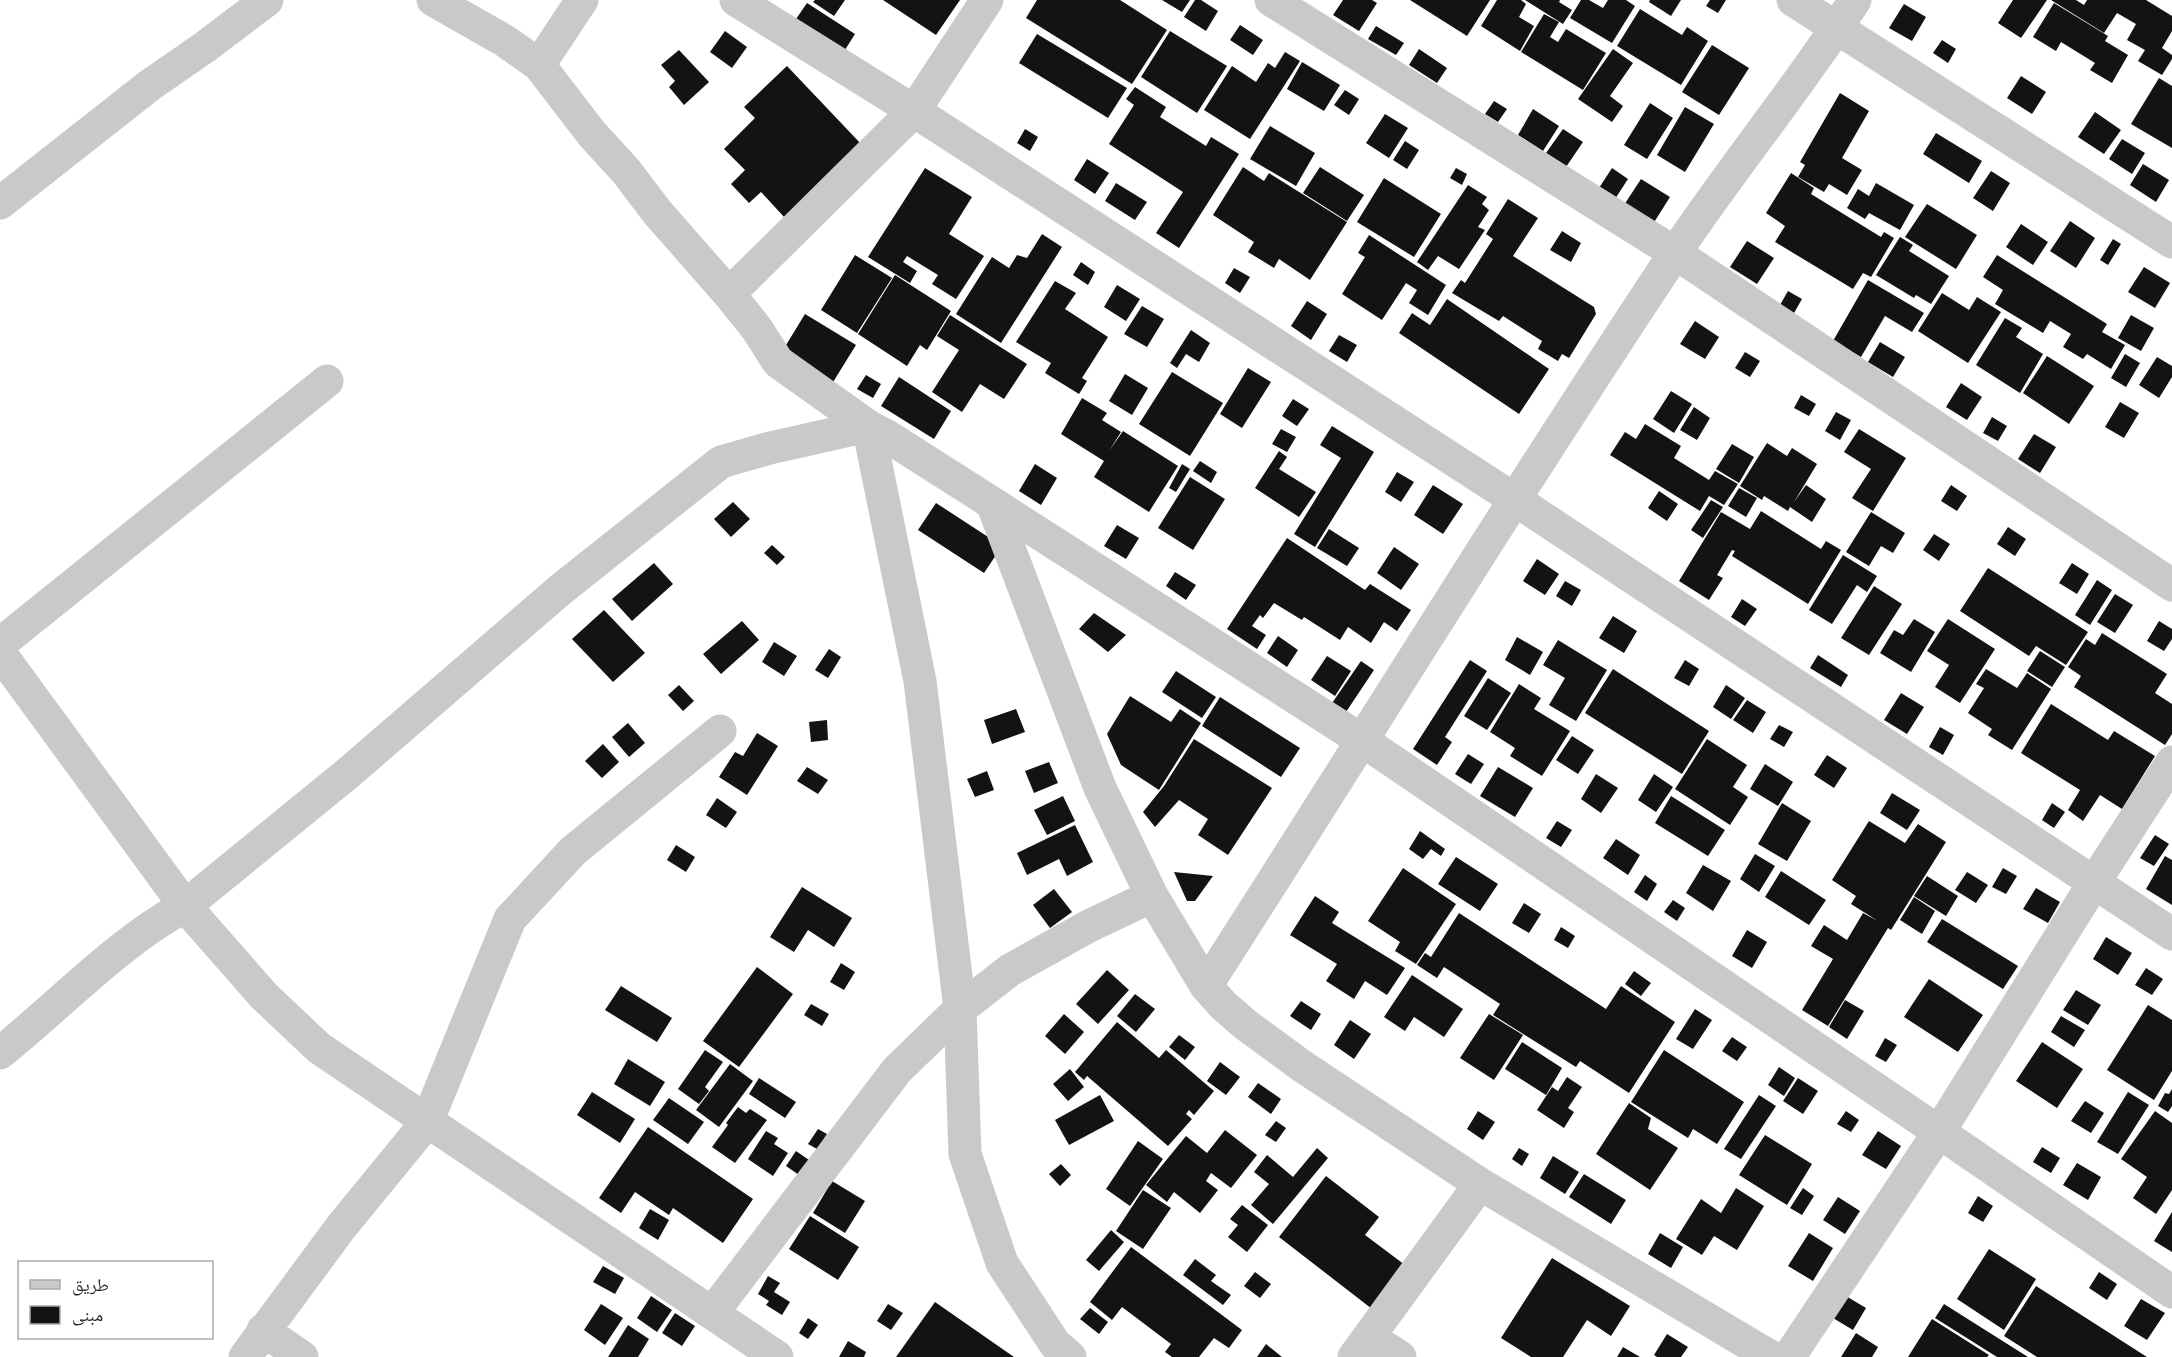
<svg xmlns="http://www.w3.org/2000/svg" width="2172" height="1357" font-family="'Open Sans','Noto Naskh Arabic',sans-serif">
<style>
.building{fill:#131313}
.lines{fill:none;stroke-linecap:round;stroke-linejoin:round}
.minor{stroke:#c9c9c9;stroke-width:33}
</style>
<rect width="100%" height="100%" fill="#fff"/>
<!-- building -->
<path class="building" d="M815,0h30l-11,16 -21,-14z
M883,0h77l-24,35z
M1037,0h83l47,30 -35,54 -106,-66z
M1162,0h28l-8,12z
M1195,0h6l17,11 -12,20 -22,-14z
M1343,0h29l5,3 -18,28 -26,-16z
M1410,0h80l-23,36z
M1497,0h24l5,4 -7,13 15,9 -14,25 -39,-25z
M1525,0h35l-1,2 13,8 -9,14z
M1581,0h8l14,8 5,-8h18l9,6 -23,37 -42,-25z
M1650,0h31l-10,16 -22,-14z
M1710,0h16l-8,13 -12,-7z
M2013,0h34l-26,38 -23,-15z
M2051,0h25l8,5 3,-5h59l26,16v15l-10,17 10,7v4l-10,16 -24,-14 7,-11 -18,-10 9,-16 -19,-11 -13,20z
M807,3l48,31 -12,19 -49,-31z
M2054,3l54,33 -3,5 23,14 -16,28 -22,-13 5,-7 -34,-21 -5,9 -23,-14z
M1904,4l22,13 -14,24 -23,-13z
M1640,9l42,26 5,-8 21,14 -27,44 -64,-39z
M1544,14l15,8 -9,15 8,5 8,-13 40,24 -23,37 -62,-38z
M1240,25l23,15 -10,15 -23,-15z
M1376,26l28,17 -8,12 -28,-16z
M725,31l22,16 -15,21 -22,-16z
M1170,31l57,35 -30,47 -56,-36z
M1037,34l90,54 -19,30 -89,-55z
M1942,40l14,9 -8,14 -15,-10z
M1712,45l37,23 -30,47 -37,-23z
M1419,49l28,19 -10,15 -28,-18z
M1613,49l20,14 -23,33 13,10 -11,16 -34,-23z
M679,50l30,32 -25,23 -15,-18 6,-6 -14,-16z
M1285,52l15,9 -50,78 -46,-29 28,-44 24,16 12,-19 7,5z
M1302,62l38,23 -16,26 -37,-22z
M787,66l75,79 -77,73 -24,-26 -12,11 -18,-19 14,-14 -21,-21 31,-31 -11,-11z
M2021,76l25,16 -14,22 -25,-16z
M2159,78l13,8v62l-41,-24z
M1135,87l31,20 -6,10 46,29 5,-9 28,17 -60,94 -23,-15 27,-41 -74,-48 25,-39 -8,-6z
M1345,90l14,9 -10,16 -15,-10z
M1840,93l29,18 -27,47 20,12 -15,25 -18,-11 -5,8 -26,-15 7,-12 -5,-3z
M1494,101l13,8 -9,13 -13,-8z
M1650,103l23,15 -26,41 -23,-14z
M1685,107l29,17 -29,48 -28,-17z
M1533,109l26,17 -16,25 -25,-16z
M2095,112l26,18 -17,24 -26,-17z
M1385,114l23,14 -19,30 -23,-15z
M1270,126l45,27 -19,33 -46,-27z
M1025,129l13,8 -8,14 -13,-8z
M1563,129l20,13 -17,25 -20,-14z
M1936,133l46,28 -13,22 -46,-29z
M2122,139l23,14 -13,21 -23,-15z
M1405,141l14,9 -12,19 -14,-9z
M1087,159l22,14 -14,21 -21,-14z
M2143,164l26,16 -13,22 -26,-17z
M1243,167l21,14 5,-8 78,49 -37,58 -31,-21 -5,9 -26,-16 6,-10 -41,-27z
M1320,167l44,28 -17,26 -44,-28z
M925,168l47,29 -23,37 35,22 -28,43 -24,-15 6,-9 -31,-19 -4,6 14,9 -7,12 -42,-26z
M1456,168l11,6 -5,11 -12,-7z
M1612,168l16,11 -13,20 -16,-11z
M1991,171l19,12 -17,28 -20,-13z
M1791,173l23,15 -3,6 70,43 3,-5 10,6 -23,39 -8,-4 -10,16 -78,-47 10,-16 -19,-13z
M1384,178l57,36 -27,43 -57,-35z
M1641,179l29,18 -17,27 -29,-19z
M1116,183l31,19 -12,18 -30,-19z
M1876,183l38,22 -14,25 -31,-17 -4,6 -18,-11 11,-19 11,7z
M1468,185l19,12 -5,7 7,6 -11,17 7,3 -26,39 -21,-13 -10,14 -11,-8z
M1508,199l30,19 -25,38 81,51 2,7 -27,44 -7,-4 -4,7 -20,-12 4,-8 -39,-25 -4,5 -47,-28 9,-13 4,3 28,-44 -7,-5z
M1927,204l50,31 -21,34 -51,-32z
M2070,221l25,17 -19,30 -26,-17z
M2021,224l27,18 -15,23 -27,-18z
M1562,231l19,12 -10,19 -21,-12z
M1042,234l20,13 -61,96 -45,-29 36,-57 17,11 8,-13 10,3z
M1369,235l77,50 -18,30 -19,-12 8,-13 -11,-7 -24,37 -40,-26 23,-37 -7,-4z
M1900,237l13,8 -4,6 40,25 -18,28 -15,-9 -2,3 -38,-23z
M2113,239l8,5 -13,21 -8,-5z
M1747,241l27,17 -17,26 -27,-17z
M855,255l37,23 -35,55 -36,-23z
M1997,255l110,69 -5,8 23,13 -14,24 -24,-15 -4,5 -20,-12 8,-13 -21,-13 -7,12 -48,-29 8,-14 -20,-13z
M1081,262l14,10 -7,13 -15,-10z
M2144,267l26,16 -15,25 -27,-16z
M1234,268l16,9 -10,16 -15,-10z
M895,275l56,36 -24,39 -7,-5 -13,21 -49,-32z
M1868,280l56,33 -12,19 -27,-16 -24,41 -28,-16z
M1055,281l21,12 -11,16 43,28 -26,41 5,3 -8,13 -34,-21 6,-10 -35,-21z
M1117,285l23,14 -14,22 -22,-14z
M1788,291l14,8 -8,14 -14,-8z
M1942,293l27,17 8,-13 24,15 -33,51 -50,-32z
M1447,299l102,70 -30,45 -120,-81 13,-20 18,12z
M1307,301l20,13 -16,26 -20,-14z
M1142,306l22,13 -17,28 -23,-13z
M805,314l51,31 -26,42 -47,-37z
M950,315l77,49 -23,35 -24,-15 -18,28 -30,-20 27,-42 -22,-14z
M2131,315l23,13 -13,23 -23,-13z
M2005,318l17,10 -6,9 27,17 -23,39 -44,-28z
M1695,321l24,16 -14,22 -25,-15z
M1191,330l19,13 -11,19 -13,-8 -9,14 -7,-5z
M1339,335l18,10 -10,17 -18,-11z
M1880,342l25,15 -12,20 -25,-15z
M1745,352l15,9 -10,16 -15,-9z
M2125,354l15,9 -14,24 -15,-9z
M2047,356l47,30 -25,38 -46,-31z
M2157,357l15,9v11l-13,21 -20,-13z
M1248,368l23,14 -29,46 -22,-14z
M1172,372l51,31 -33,53 -51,-32z
M1125,374l23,14 -16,27 -23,-14z
M866,375l15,9 -8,14 -16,-9z
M899,377l52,34 -17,28 -53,-33z
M1961,383l21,14 -15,23 -21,-13z
M1671,391l21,13 -18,29 -21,-14z
M1801,395l15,9 -7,12 -15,-8z
M1082,398l25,15 -5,7 19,12 -12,19 14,-20 55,35 -29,46 -55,-35 10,-16 -43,-27z
M1293,399l16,10 -12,17 -15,-10z
M2120,402l19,11 -15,25 -19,-11z
M1694,407l16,11 -13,22 -17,-10z
M1836,412l15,8 -11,20 -15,-9z
M1992,417l15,9 -9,15 -15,-8z
M1645,424l36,22 -7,12 35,22 6,-9 23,13 -14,21 -15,-9 -9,15 -90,-56 15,-23 11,7z
M1332,426l42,26 -59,95 -21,-13 47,-76 -21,-13z
M1281,429l15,8 -9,15 -15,-8z
M1859,429l47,29 -33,53 -21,-13 19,-29 -27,-17z
M2034,434l22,13 -16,26 -22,-14z
M1767,443l20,13 5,-8 25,16 -23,38 12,-17 20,14 -14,23 -22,-15 -2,4 -24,-15 -2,4 -22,-14z
M1732,444l22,13 -15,26 -23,-14z
M1279,451l8,6 -8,12 37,23 -17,25 -44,-29z
M1200,461l17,11 -6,11 -18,-12z
M1035,464l22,14 -16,27 -22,-14z
M1182,464l8,5 -14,23 -7,-4z
M1397,472l17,10 -13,20 -16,-10z
M1190,477l35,22 -32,51 -35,-22z
M1433,485l30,19 -20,30 -29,-19z
M1951,485l16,11 -10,15 -16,-10z
M1739,488l18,10 -11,19 -18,-11z
M1659,491l19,13 -11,17 -19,-13z
M1711,500l12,7 -20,31 -12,-8z
M733,502l17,17 -19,18 -17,-18z
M936,503l66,43 -18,27 -66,-43z
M1761,511l60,38 5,-8 15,9 -33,54 -76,-48 3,-5 -3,-1 -15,25 6,3 -14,22 -30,-19 42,-69 29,17z
M1871,512l34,21 -12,20 -12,-7 -12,20 -23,-14z
M1117,525l22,13 -13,21 -22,-13z
M2008,527l18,12 -11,17 -18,-12z
M1329,529l30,19 -12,18 -30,-18z
M1934,534l16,10 -11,17 -16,-11z
M1287,538l78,52 5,-6 41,26 -14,21 -13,-9 -13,21 -23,-16 -8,13 -36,-23 -2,3 -28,-17 -11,15 -3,-3 -8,11 14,9 -9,14 -30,-20z
M772,545l13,12 -8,8 -13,-12z
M1394,547l25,17 -18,26 -24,-17z
M1843,555l34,21 -10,16 -10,-7 -25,39 -23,-14z
M1537,559l22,15 -14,21 -22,-14z
M654,563l19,21 -41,37 -20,-22z
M2072,563l17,11 -12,20 -18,-11z
M1988,568l100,64 -22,33 -30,-19 -7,10 -69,-45z
M1175,572l21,13 -10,15 -20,-14z
M2097,580l15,10 -22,35 -15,-10z
M1565,581l16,9 -9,16 -16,-10z
M1874,586l28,18 -33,51 -28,-17z
M2115,594l18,11 -18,28 -18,-11z
M1742,599l15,10 -12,17 -14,-9z
M604,610l41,43 -32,29 -41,-43z
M1094,613l32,22 -18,17 -29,-23z
M1613,616l24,15 -13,22 -25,-15z
M1914,619l21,13 -24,40 -31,-19 14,-23 9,5z
M1948,619l47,30 -35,54 -25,-16 14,-22 -22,-14z
M742,621l17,19 -38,34 -18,-20z
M2159,621l13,8v10l-8,12 -17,-10z
M2102,633l65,41 -12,19 17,11v30l-7,11 -91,-58 7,-11 -13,-9 18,-28 9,6z
M1278,636l20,14 -11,17 -20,-14z
M1517,637l26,15 -13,23 -25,-15z
M1558,640l49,30 -31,51 -27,-16 16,-27 -22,-13z
M774,642l23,14 -13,20 -22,-14z
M829,649l12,8 -13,21 -13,-8z
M2040,651l25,16 -13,20 -25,-16z
M1818,655l30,20 -7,12 -31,-19z
M1327,656l24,15 -16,25 -24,-16z
M1470,660l17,11 -42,66 7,5 -15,23 -24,-16z
M1685,660l14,9 -10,17 -15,-8z
M1361,661l13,9 -30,45 -14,-9z
M1613,669l96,62 -27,43 -97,-61z
M1986,669l31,19 10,-15 24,16 -39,61 -24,-15 4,-6 -24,-16 16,-25 -8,-4z
M1176,671l40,26 -14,21 -40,-26z
M1488,678l23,15 -24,37 -23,-14z
M1519,684l22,14 -7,11 36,22 -28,45 -32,-20 5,-8 -25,-16z
M679,685l15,16 -11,10 -15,-16z
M1726,685l19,13 -14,21 -18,-12z
M1901,693l23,14 -17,27 -23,-14z
M1130,696l41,26 9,-13 21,14 -42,67 -38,-25 -14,-31z
M1220,697l80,51 -19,29 -79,-51z
M1747,700l19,12 -13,21 -20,-13z
M2051,704l57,36 6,-9 41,25 -33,53 -22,-14 -17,26 -15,-11 12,-20 -59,-37z
M1016,709l9,23 -33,12 -8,-24z
M827,720l1,20 -17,2 -2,-20z
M628,723l17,20 -16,14 -17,-20z
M1779,725l14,7 -9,15 -14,-8z
M1940,727l14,8 -11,20 -14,-8z
M757,733l21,13 -31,49 -28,-18 16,-25 8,4z
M1572,736l22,14 -16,24 -22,-14z
M1194,739l78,49 -44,67 -30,-20 10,-16 -29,-19 -24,27 -12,-15 21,-26z
M1707,739l40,26 -14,22 15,10 -18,28 -55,-36z
M603,744l16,18 -17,16 -17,-17z
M1468,754l16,10 -13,20 -16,-10z
M1827,755l20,13 -13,20 -20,-13z
M1049,762l9,21 -24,10 -9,-22z
M1765,764l28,18 -15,24 -28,-17z
M807,767l21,13 -10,14 -21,-13z
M1498,767l35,21 -18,29 -35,-21z
M987,771l7,19 -19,7 -8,-18z
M1596,774l22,14 -17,25 -20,-14z
M1654,774l19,13 -17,25 -18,-12z
M1892,793l28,17 -13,20 -27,-17z
M1063,796l12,25 -28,14 -13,-25z
M1671,796l54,34 -17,26 -53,-33z
M717,798l20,14 -11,16 -20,-13z
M1782,803l29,18 -24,40 -29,-17z
M2052,803l13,9 -11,16 -12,-8z
M1557,821l15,9 -11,17 -15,-9z
M1869,821l36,22 13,-19 28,18 -55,88 -3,-2 -60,98 -26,-16 31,-51 -22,-13 13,-21 23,15 16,-27 15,8 -27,-17 5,-8 -24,-16z
M1075,825l18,37 -26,14 -8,-17 -32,16 -10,-22z
M1420,831l25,18 -4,7 -10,-7 -8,10 -14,-10z
M2155,835l14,9 -15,22 -14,-8z
M1616,839l24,16 -12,20 -25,-17z
M676,845l19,12 -9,15 -19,-12z
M1755,854l20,12 -16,26 -19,-13z
M2165,856l7,4v45l-26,-16z
M1456,857l42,27 -18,27 -42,-27z
M1703,865l28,16 -18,30 -27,-18z
M1403,868l53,36 -40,60 -21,-13 5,-9 -32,-21z
M2003,868l14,8 -11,18 -14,-7z
M1781,871l45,29 -17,25 -44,-28z
M1174,872l39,4 -18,25h-8z
M1967,872l21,13 -12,18 -21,-13z
M1645,875l12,9 -10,17 -13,-9z
M1927,876l31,20 -12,20 -32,-20z
M802,887l50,31 -18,29 -26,-17 -14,22 -24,-15z
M2036,888l24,14 -12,21 -25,-14z
M1054,889l18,23 -22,16 -17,-23z
M1315,896l24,16 -7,11 73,45 -18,27 -22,-14 -11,18 -28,-18 11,-17 -47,-29z
M1914,897l21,14 -13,23 -22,-14z
M1673,900l12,8 -8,13 -13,-9z
M1524,903l17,11 -12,19 -17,-10z
M1459,913l147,96 15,-23 54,36 -46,71 -49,-32 -4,6 -83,-52 7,-11 -56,-37 -7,11 -20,-13 8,-12 6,4z
M1942,919l76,47 -15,23 -76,-47z
M1561,927l14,9 -7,12 -14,-8z
M1747,930l20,12 -15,26 -20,-12z
M2106,937l26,16 -14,22 -25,-16z
M841,963l14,9 -11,18 -14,-8z
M757,967l36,27 -54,73 -36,-26z
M2146,968l17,11 -11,16 -17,-10z
M1107,970l22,20 -31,34 -22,-20z
M1634,971l17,12 -10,13 -16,-12z
M1412,975l51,34 -19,28 -30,-20 -9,14 -21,-14z
M1929,979l54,36 -25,37 -54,-35z
M621,986l51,32 -15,24 -52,-32z
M2076,990l25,15 -13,20 -25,-15z
M1135,994l20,15 -19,23 -19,-16z
M1845,1000l19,11 -17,28 -18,-12z
M1301,1001l20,13 -10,16 -21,-14z
M811,1004l18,10 -7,12 -18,-11z
M2148,1005l24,15v51l-18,29 -47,-30z
M1695,1009l17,11 -19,29 -17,-10z
M1064,1014l20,18 -19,22 -20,-18z
M1489,1014l34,21 -29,45 -34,-22z
M2061,1016l24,14 -11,17 -23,-15z
M1350,1020l21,14 -17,25 -20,-14z
M1117,1022l42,36 7,-8 48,41 -20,24 -5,-5 -3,4 6,5 -24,27 -81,-70 -3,4 -9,-8z
M1179,1035l16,12 -10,13 -16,-13z
M1732,1037l15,10 -10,14 -15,-10z
M1885,1038l12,7 -11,17 -11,-6z
M1522,1042l40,26 -16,27 -41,-26z
M2042,1042l41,27 -26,39 -41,-27z
M705,1050l18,12 -18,25 4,4 -10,13 -21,-15z
M1664,1050l80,52 -27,42 -24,-15 -5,9 -57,-36z
M628,1059l37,23 -15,24 -36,-22z
M1220,1062l20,15 -14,18 -19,-14z
M730,1064l23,17 -34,46 -23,-17z
M1779,1067l16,11 -11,18 -16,-11z
M1070,1069l14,18 -16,14 -15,-17z
M1567,1077l15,10 -14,21 6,4 -10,16 -27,-18 15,-23 6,4z
M759,1078l37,24 -11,16 -36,-24z
M1798,1078l20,13 -15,23 -20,-13z
M1258,1083l23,16 -10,15 -23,-17z
M2172,1089v17l-4,6 -10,-6 7,-13 4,1z
M592,1092l43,27 -15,24 -43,-28z
M2128,1092l21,13 -31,49 -21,-12z
M1100,1095l14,26 -45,24 -14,-25z
M1759,1095l17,11 -35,53 -17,-10z
M669,1098l35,24 -16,22 -35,-24z
M2085,1101l19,12 -13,20 -20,-12z
M1629,1103l22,15 -3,11 30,19 -28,42 -54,-36z
M738,1107l8,6 4,-4 17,11 -32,43 -23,-16 16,-22 -2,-2z
M1478,1111l17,11 -12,18 -16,-11z
M1846,1111l13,9 -8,12 -14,-8z
M2155,1111l17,12v67l-16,24 -23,-16 14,-21 -26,-18z
M1276,1121l10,7 -10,14 -11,-7z
M648,1127l105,72 -30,44 -50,-35 -4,7 -34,-23 -14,21 -22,-15z
M818,1129l9,5 -10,15 -9,-5z
M1225,1130l32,25 -26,33 -20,-15 -5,8 12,9 -18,23 -26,-21 -7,10 -21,-17 40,-49 21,17z
M766,1131l12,7 -4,6 14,9 -15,23 -25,-17z
M1878,1131l23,15 -15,23 -24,-14z
M1765,1135l47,29 -25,41 -48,-30z
M1138,1141l25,18 -33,47 -24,-17z
M2042,1147l18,11 -9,15 -18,-11z
M1317,1148l11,10 -55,66 -22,-19 18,-21 -15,-12 13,-17 26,22z
M1519,1148l10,6 -7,12 -10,-7z
M796,1151l13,9 -10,15 -13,-9z
M1553,1156l26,16 -14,22 -25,-16z
M2077,1163l24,14 -13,23 -25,-15z
M1061,1164l10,11 -11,11 -11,-12z
M1584,1174l42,26 -15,24 -42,-27z
M1326,1176l53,41 -14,18 44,33 -33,44 -97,-75z
M832,1181l33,20 -20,32 -32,-20z
M1736,1188l28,18 -27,44 -23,-14 -12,19 -26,-16 25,-40 20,14z
M1803,1188l11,8 -12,19 -12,-7z
M1143,1190l28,18 -28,41 -27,-18z
M1978,1196l15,10 -10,16 -15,-9z
M1838,1197l22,14 -15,23 -22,-14z
M1242,1205l26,20 -21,27 -19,-15 10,-12 -8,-6z
M650,1209l19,11 -11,20 -19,-12z
M2172,1212v40l-18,-11z
M810,1216l49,31 -21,33 -49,-31z
M1111,1230l13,12 -25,29 -13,-11z
M1660,1233l23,14 -12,21 -23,-14z
M1809,1233l24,15 -20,33 -25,-15z
M1131,1247l111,83 -13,18 -15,-10 -15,19h-27l-7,-5 6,-8 -49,-37 -10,13 -22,-18z
M1989,1249l47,30 -32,51 -47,-31z
M1552,1258l78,48 -19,30 -24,-16 -24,37h-32l-30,-19z
M1195,1259l21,16 -5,6 20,14 -8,10 -40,-30z
M603,1266l21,12 -9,16 -22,-12z
M1255,1272l16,12 -11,14 -16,-12z
M2099,1272l18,12 -10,16 -18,-12z
M768,1276l12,7 -6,9 16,10 -8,13 -16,-10 3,-4 -11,-7z
M2036,1286l111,71h-110l-33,-21z
M651,1296l21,14 -15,22 -20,-14z
M1846,1296l20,12 -13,22 -20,-12z
M2141,1299l24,14 -18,27 -23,-14z
M935,1302l79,55h-118z
M601,1304l22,14 -18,27 -21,-15z
M888,1304l15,9 -12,17 -14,-9z
M1944,1304l84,53h-31l-62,-39z
M1090,1308l18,14 -9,12 -19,-15z
M675,1313l20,13 -13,20 -20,-13z
M808,1318l10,7 -10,14 -9,-6z
M1932,1319l57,36 -2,2h-79z
M628,1325l21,14 -11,18h-30z
M1856,1333l22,14 -6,10h-31z
M1667,1334l21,13 -7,10h-24l-3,-2z
M848,1341l18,11 -2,5h-25z
M1266,1344l16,13h-25z
M1623,1347l17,10h-23z"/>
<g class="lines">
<!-- minor -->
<path class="minor" d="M433,0l72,41 34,24 53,69 34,37 31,41 72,82 28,35 21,33 90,64 19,10 105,67 371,238 576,391 233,160
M736,0l178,111 600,388 658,435
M1271,0l404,253 497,332
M1793,0l379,242
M539,65l43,-65
M0,203l150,-118 55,-38 62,-47
M729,294l185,-183 73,-111
M868,426l52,255 40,328 5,145 37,109 53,81 15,13
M992,503l108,285 52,108 54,90 17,19 23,20 56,41 178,118 291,173
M0,644l327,-263
M0,653l185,253 79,90 55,52 458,309
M1206,986c156,-243 307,-489 467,-730 58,-87 125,-168 182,-256
M0,1053c61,-49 116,-109 185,-147l162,-132 213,-184 161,-128 49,-14 98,-22
M713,1312l184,-242 63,-61 50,-39 79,-44 63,-30
M263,1330l39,27
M1369,1337l31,20
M245,1357l96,-130 86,-105 83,-203 63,-68 147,-120
M1354,1357l126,-173
M1789,1357l150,-225 156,-251 77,-119"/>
</g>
<!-- legend -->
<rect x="18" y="1261" width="195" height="78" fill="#ffffff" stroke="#ababab" stroke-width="1.5"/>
<rect x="30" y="1280" width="30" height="9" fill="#c9c9c9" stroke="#ababab" stroke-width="1.5"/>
<text x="72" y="1291" font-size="18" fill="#2c2c2c">طريق</text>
<rect x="30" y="1306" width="30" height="18" fill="#131313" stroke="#ababab" stroke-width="1.5"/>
<text x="72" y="1321" font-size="18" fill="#2c2c2c">مبنى</text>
</svg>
